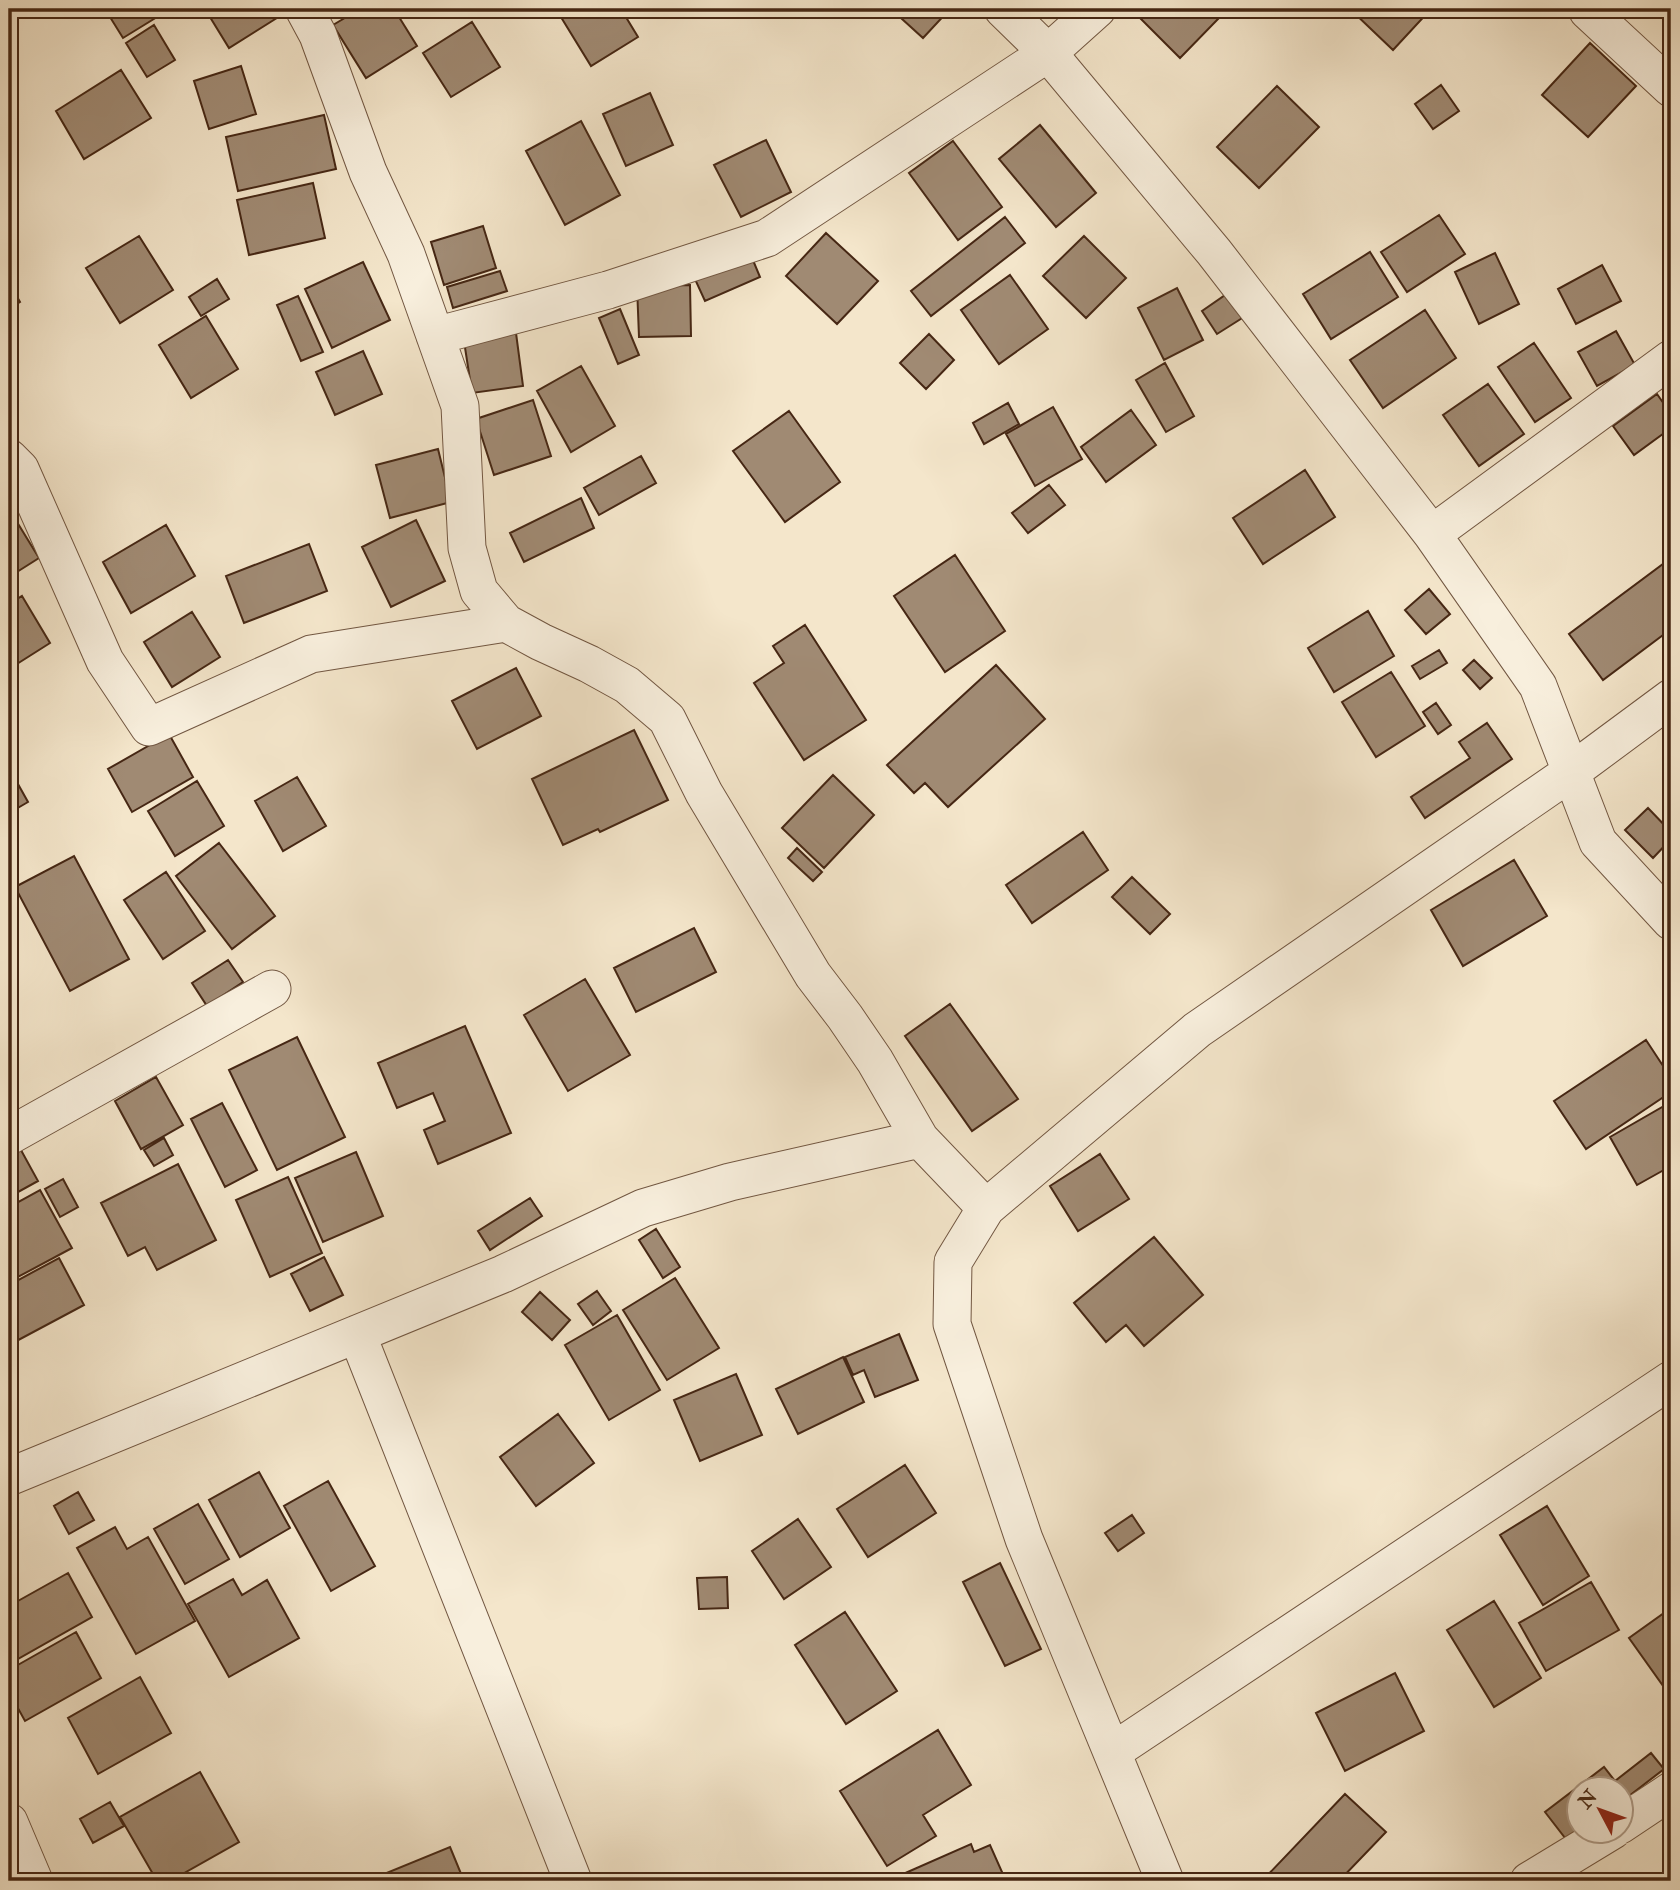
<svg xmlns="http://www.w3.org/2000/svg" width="1680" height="1890" font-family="'IM FELL Double Pica',serif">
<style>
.building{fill:#a08a73;stroke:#462714;stroke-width:2}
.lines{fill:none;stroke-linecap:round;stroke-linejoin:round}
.minor-casing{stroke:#725742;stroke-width:39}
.minor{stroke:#f8efdd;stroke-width:37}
</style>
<rect width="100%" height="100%" fill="#f4e6cb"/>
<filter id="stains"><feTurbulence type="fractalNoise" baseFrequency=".00286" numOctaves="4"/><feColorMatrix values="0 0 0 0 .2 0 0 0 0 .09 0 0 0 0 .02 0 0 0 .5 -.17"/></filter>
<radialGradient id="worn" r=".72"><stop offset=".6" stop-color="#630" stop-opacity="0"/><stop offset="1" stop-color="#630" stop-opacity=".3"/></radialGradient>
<!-- building -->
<path class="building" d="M105,9h65l-47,29z
M205,9h70l5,7 -51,32z
M360,9h34l23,37 -51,32 -33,-53z
M556,9h65l17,28 -47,29z
M891,9h59l-27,29z
M1139,9h71l9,9 -39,40 -45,-45z
M1350,9h81l-38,41z
M472,22l28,45 -49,30 -28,-44z
M154,25l21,35 -28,17 -21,-34z
M1590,43l46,43 -48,51 -46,-42z
M241,66l15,48 -47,15 -15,-48z
M121,70l30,48 -67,41 -28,-48z
M1441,85l18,26 -26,18 -18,-25z
M1277,86l42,41 -60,61 -42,-41z
M650,93l23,52 -47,21 -23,-52z
M324,115l12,54 -98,22 -12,-54z
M581,121l39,74 -55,30 -39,-74z
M1040,125l56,68 -40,34 -57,-68z
M766,140l25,52 -50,25 -27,-52z
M953,141l49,66 -44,33 -49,-67z
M313,183l12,55 -76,17 -12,-55z
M1439,215l26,39 -58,38 -26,-40z
M1005,217l20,26 -94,73 -20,-25z
M483,226l13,42 -52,17 -13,-43z
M826,233l52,48 -41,43 -51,-48z
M139,236l34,54 -53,33 -34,-55z
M1084,236l42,42 -40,40 -43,-42z
M1370,252l28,45 -67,42 -28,-45z
M750,253l10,24 -55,24 -11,-24z
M1495,253l24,51 -40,20 -24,-52z
M363,262l27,58 -58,28 -27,-59z
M1602,265l19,36 -45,23 -18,-35z
M500,271l7,20 -54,17 -6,-21z
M1010,275l38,54 -49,35 -38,-54z
M217,279l12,20 -28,17 -12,-19z
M9,283l11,19 -11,7z
M690,285l1,51 -52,1 -2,-51z
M1177,288l26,52 -39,20 -26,-52z
M1231,291l16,24 -30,19 -15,-23z
M298,296l25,56 -22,9 -24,-56z
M620,309l19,46 -21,9 -19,-46z
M1425,310l31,48 -73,50 -33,-48z
M206,316l32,53 -47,29 -32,-53z
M1616,331l19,34 -38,21 -19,-34z
M516,333l7,53 -51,7 -8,-52z
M929,334l25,26 -28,29 -26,-26z
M1534,343l37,55 -36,24 -37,-55z
M363,351l19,43 -47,21 -19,-43z
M1165,363l29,53 -28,16 -30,-52z
M581,366l34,60 -44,26 -34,-61z
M1488,384l36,50 -45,32 -36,-51z
M1657,394l14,20v14l-37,27 -21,-29z
M533,400l18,56 -57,19 -18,-56z
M1008,403l11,21 -35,20 -11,-21z
M1053,407l29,52 -47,27 -29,-52z
M1131,410l25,35 -50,37 -25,-35z
M789,411l51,71 -55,40 -52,-71z
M438,449l13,53 -61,16 -14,-53z
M641,456l15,27 -57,32 -15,-27z
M1305,470l30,47 -72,47 -30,-46z
M1049,485l16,20 -37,28 -16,-20z
M581,498l13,30 -70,34 -14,-29z
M9,509l30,49 -30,19z
M416,520l29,61 -54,26 -29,-60z
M166,525l29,51 -64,37 -28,-51z
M309,544l18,47 -83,32 -18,-47z
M955,555l50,76 -60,41 -51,-76z
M1663,564l8,12v53l-68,51 -34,-46z
M1429,589l21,25 -24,20 -21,-24z
M22,596l28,47 -41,26v-65z
M1368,611l26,45 -60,36 -26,-44z
M192,612l28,45 -48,30 -28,-45z
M805,625l61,95 -62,40 -50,-77 30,-20 -11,-17z
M1439,650l8,13 -27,16 -8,-13z
M1474,660l18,18 -12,11 -17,-19z
M996,665l49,54 -97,88 -23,-24 -11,10 -27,-28z
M516,668l25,48 -64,33 -25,-48z
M1391,672l34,54 -49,31 -34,-55z
M1436,703l15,22 -13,9 -15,-22z
M1487,723l25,36 -87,59 -14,-21 59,-39 -11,-16z
M634,730l34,70 -68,32 -2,-3 -35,16 -31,-66z
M169,734l24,43 -61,35 -24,-43z
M9,768l19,34 -19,11z
M833,775l41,40 -50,53 -42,-40z
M297,777l29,49 -43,25 -28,-50z
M197,781l27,45 -49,30 -27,-45z
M1648,808l23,24v7l-18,19 -28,-28z
M1083,832l25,38 -76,53 -26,-38z
M219,843l56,73 -43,33 -56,-73z
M797,848l25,24 -9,9 -25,-23z
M74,856l55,103 -59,32 -55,-104z
M1514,860l33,56 -84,50 -32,-56z
M166,872l39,59 -42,28 -39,-59z
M1132,877l38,37 -20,20 -38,-37z
M694,928l22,44 -80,40 -22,-44z
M228,960l15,22 -36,24 -15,-23z
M585,979l45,76 -62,36 -44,-76z
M950,1004l68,95 -46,32 -67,-95z
M465,1026l46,107 -73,31 -14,-34 21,-9 -12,-28 -36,15 -19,-45z
M297,1037l48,100 -68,33 -48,-100z
M1646,1040l25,38v14l-85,57 -32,-48z
M156,1077l27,48 -42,24 -26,-48z
M1671,1102v64l-34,19 -27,-48z
M222,1103l35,67 -32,17 -34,-68z
M164,1138l9,17 -19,11 -10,-16z
M16,1141l22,40 -29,16v-53z
M356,1152l27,64 -60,26 -28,-64z
M1100,1154l29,45 -51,32 -28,-45z
M178,1164l38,76 -59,30 -12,-23 -17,9 -27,-53z
M288,1177l34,76 -52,24 -34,-77z
M63,1179l15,28 -18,10 -15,-28z
M40,1190l32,58 -56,30 -7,-14v-57z
M530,1198l12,18 -52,34 -12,-19z
M656,1229l24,38 -17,11 -24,-38z
M1154,1237l49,58 -59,51 -18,-21 -20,17 -32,-39z
M324,1257l19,38 -33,16 -19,-37z
M59,1258l25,47 -75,40v-60z
M675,1278l44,70 -52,32 -44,-70z
M597,1291l14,20 -18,14 -15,-21z
M540,1292l30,28 -18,20 -30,-28z
M617,1315l43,75 -51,30 -44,-75z
M899,1334l19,46 -43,17 -11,-27 -11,5 -8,-18z
M843,1357l21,45 -66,32 -22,-45z
M736,1374l26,61 -62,26 -26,-61z
M558,1414l36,49 -58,43 -36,-49z
M905,1465l31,48 -68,44 -31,-48z
M259,1472l31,56 -50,29 -31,-57z
M328,1481l47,85 -44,25 -47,-85z
M78,1492l16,28 -25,14 -15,-28z
M198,1504l31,55 -44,25 -31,-55z
M1547,1506l42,70 -46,29 -43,-70z
M1132,1515l12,18 -26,18 -13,-18z
M798,1519l33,48 -47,32 -32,-48z
M115,1527l12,22 21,-12 47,84 -59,33 -59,-106z
M1000,1563l41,86 -36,17 -42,-84z
M68,1573l24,44 -83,47v-58z
M727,1577l1,31 -29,1 -2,-31z
M233,1579l9,16 25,-15 32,58 -70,39 -41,-73z
M1591,1582l28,48 -73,41 -27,-48z
M1494,1601l47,77 -47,29 -47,-77z
M1671,1608v89l-42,-59z
M845,1612l52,79 -51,33 -51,-79z
M76,1632l25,46 -76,43 -16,-29v-22z
M1395,1673l29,58 -79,40 -29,-58z
M140,1677l31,56 -73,41 -30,-56z
M938,1730l33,55 -48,30 13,21 -49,30 -47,-75z
M1651,1753l13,16 -44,34v-15h-42v42l-9,13 -24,-31 59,-45 11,14z
M200,1772l39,70 -69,39h-13l-37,-64z
M1345,1794l41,38 -47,49h-77z
M110,1802l14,24 -31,17 -13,-24z
M971,1844l3,8 16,-7 16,36h-110l-2,-3z
M450,1847l14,34h-77l-3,-7z"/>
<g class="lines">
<defs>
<path id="minor" d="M304,9l14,26 50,137 38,82 54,152 7,142 12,43 27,32 35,19 48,22 38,21 40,34 37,74 109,182 32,42 30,44 45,78 66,69
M1003,9l45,44 166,199 218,282 106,152 60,156 73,79
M1589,9l-1,2 83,77
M435,336l173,-46 159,-52 281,-185 49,-44
M9,458l11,11 85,192 44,66 162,-73 195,-31
M1432,534l239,-175
M9,1136l263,-147
M357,1334l216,547
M9,1477l494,-203 140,-66 87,-26 190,-43
M1112,1752l559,-372
M9,1822l25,59
M1620,1825l51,-34
M1165,1881l-141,-342 -72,-215 1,-62 33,-54 211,-178 374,-258 100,-74
M1529,1881l84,-51"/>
</defs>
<!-- minor casing -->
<use href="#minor" class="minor-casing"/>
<!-- minor -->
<use href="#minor" class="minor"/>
</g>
<!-- margin -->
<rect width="1680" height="1890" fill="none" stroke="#f4e6cb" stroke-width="35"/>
<rect x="10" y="10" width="1659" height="1869" fill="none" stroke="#462714" stroke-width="3.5"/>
<rect x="18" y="18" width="1645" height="1855" fill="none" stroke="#462714" stroke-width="2"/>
<!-- north arrow -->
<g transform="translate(1600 1810) rotate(311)"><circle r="33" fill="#f8efdd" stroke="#b19f8d" stroke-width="2"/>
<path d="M0-5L12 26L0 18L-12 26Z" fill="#8f2418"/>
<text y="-10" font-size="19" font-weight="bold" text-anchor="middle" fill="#462714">N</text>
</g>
<rect width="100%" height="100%" filter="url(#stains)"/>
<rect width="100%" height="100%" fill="url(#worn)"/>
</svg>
